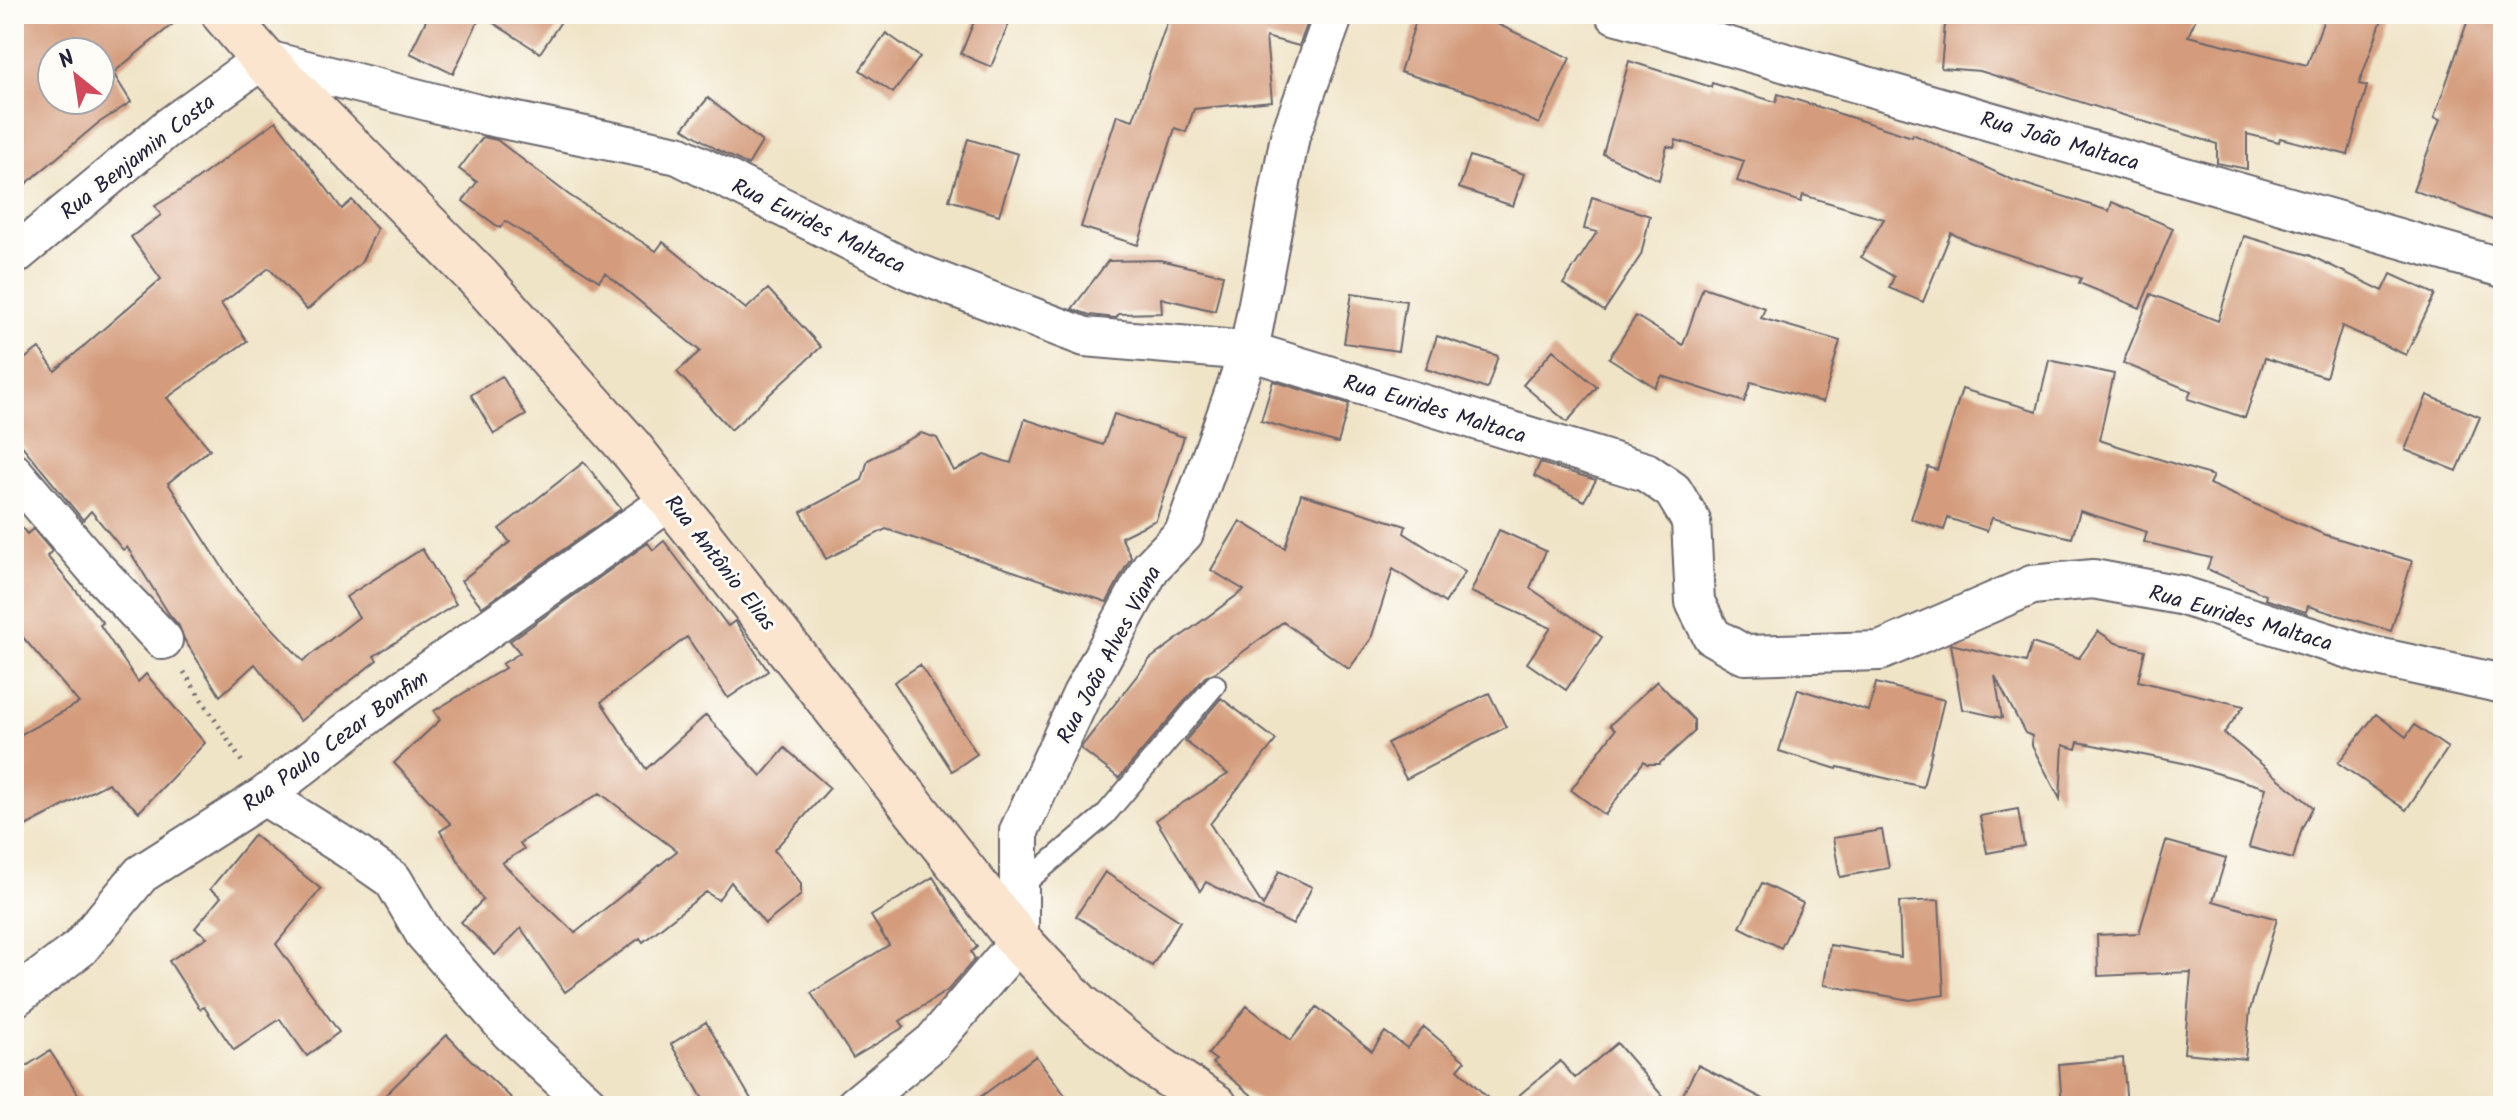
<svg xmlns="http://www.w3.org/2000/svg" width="2517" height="1120" font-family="Kalam,sans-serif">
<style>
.building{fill:#d49c7d;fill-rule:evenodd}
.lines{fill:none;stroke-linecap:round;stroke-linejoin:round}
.lane-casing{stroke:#6a666c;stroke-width:24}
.street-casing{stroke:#6a666c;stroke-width:42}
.secondary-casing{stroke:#6a666c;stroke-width:48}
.path{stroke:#6a666c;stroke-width:5;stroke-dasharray:2 6;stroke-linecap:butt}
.lane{stroke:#fff;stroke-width:20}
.street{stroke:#fff;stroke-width:38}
.secondary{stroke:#fce5cf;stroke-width:44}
.labels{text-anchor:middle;stroke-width:6;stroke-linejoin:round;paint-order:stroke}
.street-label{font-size:22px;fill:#22223b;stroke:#fdfcf7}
</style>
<rect width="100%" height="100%" fill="#fdfcf7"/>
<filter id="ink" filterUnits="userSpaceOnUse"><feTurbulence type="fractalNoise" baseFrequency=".0125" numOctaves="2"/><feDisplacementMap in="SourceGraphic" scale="16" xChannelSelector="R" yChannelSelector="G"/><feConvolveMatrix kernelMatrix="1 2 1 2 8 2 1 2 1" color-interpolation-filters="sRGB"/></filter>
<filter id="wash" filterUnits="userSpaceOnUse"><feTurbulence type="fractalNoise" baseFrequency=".006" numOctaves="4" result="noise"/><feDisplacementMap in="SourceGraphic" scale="32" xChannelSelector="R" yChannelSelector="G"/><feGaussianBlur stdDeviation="1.8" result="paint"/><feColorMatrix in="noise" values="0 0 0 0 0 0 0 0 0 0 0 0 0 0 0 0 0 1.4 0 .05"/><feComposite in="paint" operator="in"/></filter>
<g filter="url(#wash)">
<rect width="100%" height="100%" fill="#f0e4c7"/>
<g id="blocks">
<!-- building -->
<path class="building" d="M14,14h171l-72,59 18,29 -34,22 -83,70zM52,52h48v48h-48z
M429,14h137l-26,39 -59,-38 -28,59 -43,-21z
M977,14h36l-22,53 -30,-13z
M1170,14h141l-12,32 -33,-9 6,64 -78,8 -8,23 -11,-4 -37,117 -57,-18 36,-112 16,5z
M1418,14h58l94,44 -31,66 -65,-30 -74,-22z
M1946,14h252l-10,22 119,29 19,-51h58l-25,70 8,2 -19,69 -68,-17 -1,4 -32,-8v35l-30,-6v-19l-237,-73 -39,-3z
M2470,14h33v210l-90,-34 27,-70 -6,-2z
M886,33l34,24 -27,36 -33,-23z
M1629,61l82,26 1,-4 64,19 2,-8 134,43 1,-3 100,46 96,31 3,-9 61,26 -33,80 -61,-25 2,-5 -109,-35 -21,-10 -28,69 -34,-14 5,-11 -33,-20 23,-38 -81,-24 -2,7 -64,-21 7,-20 -68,-21 -2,8 -7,-2 -8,34 -56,-26z
M708,98l54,44 -14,23 -32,-16 -33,-21z
M276,121l66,88 10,-9 25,29 -16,34 -54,47 -38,-42 -48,36 26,37 -80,57 43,51 -42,34 69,107 66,71 56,-44 -13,-20 76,-48 34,55 -82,52 3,4 -77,61 -45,-57 -35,32 -36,-57 -5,-13 -10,-12 -42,-67 -4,3 -32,-39 -8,9 -69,-84v-69l25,-19 16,23 106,-92 -30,-42 30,-22 -6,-9 37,-23z
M483,137l14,3 72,55 87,56 7,-9 83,67 22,-20 53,58 -90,83 -54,-58 23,-21 -95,-78 -6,8 -94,-60 -5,7 -37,-27 14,-19 -18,-13z
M968,139l50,15 -19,61 -50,-15z
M1470,156l54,18 -11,32 -54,-18z
M1592,197l58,19 -9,39 -37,56 -41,-27 34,-52 -13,-3z
M2244,236l65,19 74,36 8,-17 44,20 -29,61 -64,-29 -16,51 -61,-19 -20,60 -57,-19 3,-8 -68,-28 28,-69 67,27z
M1160,260l63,15 -8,36 -54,-13 1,15 -43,1 -3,4 -26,-3 -18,-6 36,-48z
M1703,287l62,21 -4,10 79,23 -17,61 -72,-20 -7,20 -82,-26 -7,11 -46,-29 27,-42 47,29z
M1352,293l54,8 -8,50 -54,-8z
M1437,336l61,20 -11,33 -61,-20z
M1553,350l44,37 -30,35 -44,-37z
M2049,360l65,14 -15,66 114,36 -4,8 114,50 89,27 -21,70 -83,-25 -2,6 -41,-13 1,-4 -59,-26 4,-11 -67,-16 3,-10 -67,-21 -8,27 -80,-20 -5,13 -39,-13 -4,12 -33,-11 17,-52 9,3 25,-81 75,22z
M502,376l24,39 -32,19 -23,-39z
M1273,381l76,23 -11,39 -77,-22z
M2427,395l53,22 -23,54 -52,-21z
M1114,414l70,23 -28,83 -35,17 10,20 -24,45 -221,-73 -60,30 -25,-47 61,-32 6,-20 53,-27 16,5 17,33 31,-16 26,8 14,-44 78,26z
M584,462l37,47 -139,98 -21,-26 49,-39 -11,-13z
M1540,463l56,17 -12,21 -50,-25z
M1301,494l105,32 -2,7 61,39 -20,31 -52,-34 -22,70 -22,30 -66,-47 -67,50 -11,5 -86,101 -38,-29 1,-3 68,-87 94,-69 -33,-20 29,-49 45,27z
M14,518l13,16 6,-5 19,22 -5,5 56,67 -3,2 38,57 8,-8 59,69 -66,69 -31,-29 -94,49v-94l65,-35 -65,-76z
M1499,530l47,21 -16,37 72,49 -36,53 -39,-27 24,-35 -80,-36z
M664,541l64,85 7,-5 33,50 -40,27 -41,-61 -86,65 45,67 60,-54 55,61 24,-28 45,40 -56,62 27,33v12l-36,29 -34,-42 -13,18 -12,-8 -63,50 -3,-4 -75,54 -44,-64 -26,27 -34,-33 22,-22 -43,-69 11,-7 -57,-61 46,-43 -6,-9 71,-43 -3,-4 18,-11 -10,-12 138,-98 5,7zM600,793l77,58 -102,82 -73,-70 22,-14 -4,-6z
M2098,631l18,12 29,7 -7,31 106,25 -20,27 89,74 -11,21 -9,31 -44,-12 17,-59 -83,-25 -105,-21 -2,7 -13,-4 -3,54 -28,-53v-10l-7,-3 -30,-57 7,42 -40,-9 -11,-65 75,18 6,-19 47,15z
M920,665l57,89 -25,17 -58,-89z
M1657,681l37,39v12l-35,32h-12l-3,-3 -39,54 -34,-25 44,-60 -5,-5z
M1876,683l68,17 -21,87 -85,-20 -1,2 -58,-18 19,-62 71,22z
M1489,693l17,34 -100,52 -19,-36z
M1221,698l55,42 -66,84 53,82 16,-35 33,16 -19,38 -87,-43 -6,9 -44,-71 72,-46 -43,-33z
M2376,714l30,23 8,-12 34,23 -42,62 -68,-47z
M2018,809l6,37 -37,7 -7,-37z
M1882,830l7,38 -49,9 -7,-39z
M254,835l67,54 -45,55 63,88 -32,24 -27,-37 -46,31 -30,-43 -4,2 -31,-48 38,-24 -12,-9 26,-31 -11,-8z
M2166,841l60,17 -13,43 64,18 -27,91 -5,49 -61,-6 7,-81 -93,4 -1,-41 42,-2z
M1105,872l75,49 -28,45 -76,-50z
M933,877l44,70 -6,5 4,7 -27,31 -48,31 4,6 -51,31 -42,-65 78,-48 -18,-29z
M1762,883l41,20 -22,45 -41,-21z
M1939,900l5,95 -34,5 -86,-15 6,-40 71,12 -2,-55z
M1247,1006l44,34 26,-33 55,44 13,-19 22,16 17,-21 41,34 -7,8 38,37h-231l-53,-43 4,-3 -8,-6z
M706,1022l49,84h-48l-36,-62z
M447,1035l23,24 50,47h-146z
M1617,1043l54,63h-165l54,-45 15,17z
M50,1051l36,55h-72v-32z
M1036,1056l37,50h-105z
M2123,1058l4,48h-65l-3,-42z
M1698,1065l79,41h-100z"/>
</g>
</g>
<g filter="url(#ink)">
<use href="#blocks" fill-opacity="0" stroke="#6a666c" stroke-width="2"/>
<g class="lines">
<defs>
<path id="lane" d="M1019,888l86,-73 110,-130"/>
<path id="street" d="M1615,14l888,254
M14,256l151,-126 98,-71 215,55 200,41 231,115 176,67 164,14 397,121 27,19 18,30 4,81 17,34 33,19 135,-4 152,-66 61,-6 87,16 184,59 139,30
M14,473l80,94 69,73
M264,796l86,54 43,30 31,53 86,99 80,74
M14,998l66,-50 61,-74 123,-78 121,-94 286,-202
M855,1106l78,-64 86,-101v-110l63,-137 69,-127 33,-34 65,-182 41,-215 44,-122"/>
<path id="secondary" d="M224,14l39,45 215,218 154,173 387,491 59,63 67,55 70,47"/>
</defs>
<!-- lane casing -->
<use href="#lane" class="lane-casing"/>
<!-- street casing -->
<use href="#street" class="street-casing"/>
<!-- secondary casing -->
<use href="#secondary" class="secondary-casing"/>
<!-- path -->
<path class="path" d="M184,672l60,93"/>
<!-- lane -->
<use href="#lane" class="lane"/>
<!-- street -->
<use href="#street" class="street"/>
<!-- secondary -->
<use href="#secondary" class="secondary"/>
</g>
</g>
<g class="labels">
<!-- street labels -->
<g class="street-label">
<text transform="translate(2060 140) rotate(16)" y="8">Rua João Maltaca</text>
<text transform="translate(137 156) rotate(-38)" y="8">Rua Benjamin Costa</text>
<text transform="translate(819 225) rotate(26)" y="8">Rua Eurides Maltaca</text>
<text transform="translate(1435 408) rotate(17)" y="8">Rua Eurides Maltaca</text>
<text transform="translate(721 562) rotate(52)" y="8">Rua Antônio Elias</text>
<text transform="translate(2241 617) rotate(16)" y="8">Rua Eurides Maltaca</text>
<text transform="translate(1108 654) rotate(-62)" y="8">Rua João Alves Viana</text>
<text transform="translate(335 740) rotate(-36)" y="8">Rua Paulo Cezar Bonfim</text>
</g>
</g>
<!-- margin -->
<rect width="2517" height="1120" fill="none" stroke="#fdfcf7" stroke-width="48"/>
<!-- north arrow -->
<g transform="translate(76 76) rotate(330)"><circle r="38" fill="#fdfcf7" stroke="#a5a5ac" stroke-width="2"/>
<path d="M0-6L14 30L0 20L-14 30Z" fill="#d1495b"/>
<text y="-12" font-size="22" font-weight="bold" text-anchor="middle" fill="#22223b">N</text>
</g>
</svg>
